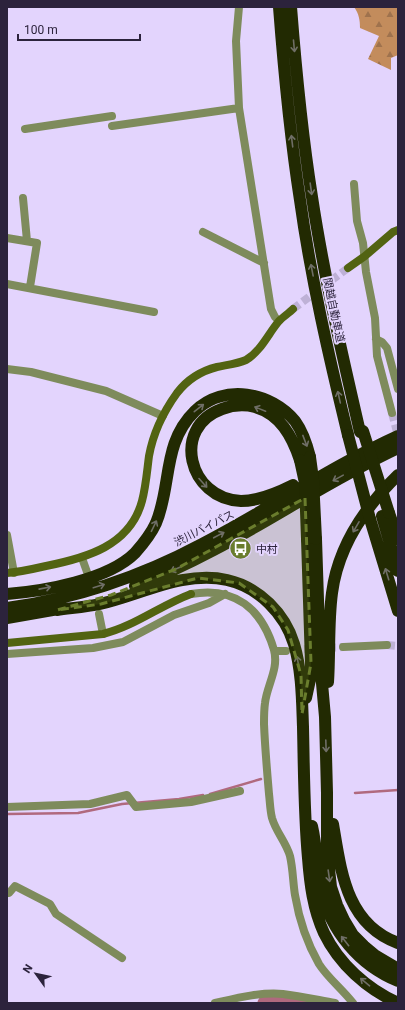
<svg xmlns="http://www.w3.org/2000/svg" width="405" height="1010" font-family="Roboto,'Noto Sans JP',sans-serif">
<style>
.forest{fill:url(#forest-firs)}
.lines{fill:none;stroke-linecap:round;stroke-linejoin:round}
.stream{stroke:#b0697e;stroke-width:2.5}
.river{stroke:#b0697e;stroke-width:15}
.street-tunnel{stroke:#beb1d6;stroke-width:8;stroke-dasharray:8 4;stroke-linecap:butt}
.secondary-tunnel{stroke:#beb1d6;stroke-width:8;stroke-dasharray:8 4;stroke-linecap:butt}
.street{stroke:#7e8b5c;stroke-width:8}
.secondary{stroke:#526312;stroke-width:8}
.highway{stroke:#222a02;stroke-width:12}
.highway-bridge{stroke:#222a02;stroke-width:12}
.oneway{stroke:#6f6e66}
.marked{fill:#6a7d2d;fill-opacity:0.2;stroke:#6a7d2d;stroke-width:3;stroke-dasharray:8 5;stroke-linejoin:round}
.labels{text-anchor:middle;stroke-width:4;stroke-linejoin:round;paint-order:stroke}
.street-label{font-size:11px;fill:#2c233c;stroke:#e3d4fd}
.poi-label{font-size:11px;fill:#2c233c;stroke:#e3d4fd;text-anchor:start}
</style>
<defs>
<pattern id="forest-firs" width="22" height="20" patternUnits="userSpaceOnUse"><rect width="22" height="20" fill="#c38c5c"/><path d="M5 1l3.5 6h-7zM16 11l3.5 6h-7z" fill="#9f724d"/></pattern>
</defs>
<rect width="100%" height="100%" fill="#e3d4fd"/>
<!-- forest -->
<path class="forest" d="M354,7h42l2,1v47l-7,3v12l-23,-11 11,-23 -19,-8c0,-8 -1,-14 -6,-21z"/>
<g class="lines">
<!-- stream -->
<path class="stream" d="M355,793l43,-3
M210,794l51,-15
M7,814l71,-1 44,-9 57,-5 24,-4"/>
<!-- river -->
<path class="river" d="M265,1003l15,-2 21,2"/>
<!-- street-tunnel -->
<path class="street-tunnel" d="M392,413l6,23
M387,645l11,1
M292,650l51,-3"/>
<!-- secondary-tunnel -->
<path class="secondary-tunnel" d="M293,309l55,-41"/>
<!-- street -->
<path class="street" d="M239,7l-3,34 3,67 32,201 4,8 4,4
M112,126l127,-18
M25,129l87,-13
M354,184l3,37 6,22 3,29 9,46 2,38 15,57
M23,198l4,43
M203,232l61,31
M7,238l30,5 -7,44
M7,284l147,28
M376,339l6,3 5,6 11,41
M7,369l24,3 75,19 57,25
M7,535l7,38
M82,558l5,14
M191,594c44,-8 71,15 83,56 5,19 -7,35 -9,53 -1,7 -1,15 -1,21 1,24 3,47 5,70 1,8 1,16 3,24 4,14 14,24 18,38 3,13 3,27 5,39 4,24 12,48 24,69 8,13 24,26 34,39
M99,614l4,20
M343,647l44,-2
M275,651h11
M7,654l86,-6 30,-6 51,-27 35,-12 16,-9
M7,807l83,-3 37,-9 9,12 55,-5 49,-11
M7,892l2,1 6,-7 35,18 6,10 66,44
M215,1003c22,-5 45,-11 68,-9 17,2 35,6 52,9"/>
<!-- secondary -->
<path class="secondary" d="M348,268l17,-12 28,-24 5,-2
M7,573c13,-1 26,-4 39,-7 40,-8 84,-20 96,-65 4,-15 5,-30 7,-45 4,-22 15,-45 28,-63 10,-13 24,-22 40,-26 9,-2 20,-3 29,-7 15,-9 22,-26 33,-39 4,-4 10,-8 14,-12
M7,643l96,-9c32,-8 58,-29 88,-40"/>
<!-- highway -->
<path class="highway" d="M279,7c5,65 11,129 21,193 11,79 29,157 48,235
M291,7c5,64 11,127 21,190 12,79 30,157 48,235
M293,485c-16,8 -34,16 -52,16 -53,-2 -70,-74 -19,-92 11,-4 21,-5 33,-2 25,7 37,29 45,53
M389,513l9,26
M382,516l16,55
M370,519l28,92
M316,539l4,122 5,56 2,76v58l4,36 6,18 7,15 9,15 11,11 12,10 22,13
M135,586c94,-35 173,-96 263,-138
M7,594c37,-3 101,-14 128,-41 8,-9 16,-19 21,-30 16,-38 6,-80 39,-112 29,-28 76,-19 100,10 8,11 12,24 15,36
M7,608c67,-9 135,-32 195,-64 66,-34 128,-77 196,-108
M57,610c14,-2 29,-3 43,-6 40,-9 85,-34 127,-24 32,7 58,34 67,64 8,27 8,56 9,83 1,44 1,87 5,131 2,26 5,51 16,75 15,31 43,56 74,70
M7,618l57,-10
M328,682c2,-29 0,-59 4,-89 6,-46 33,-86 66,-118
M306,698l5,-23v-12l-4,-124
M333,824c8,47 13,100 65,119
M312,826c5,22 5,43 9,64 10,41 38,75 77,91"/>
<!-- highway-bridge -->
<path class="highway-bridge" d="M363,431l26,82
M348,435l22,84
M310,457l3,22 3,60
M300,460l5,23 2,56"/>
</g>
<!-- one-way arrows -->
<defs><path id="oneway-shaft" d="M-6 0H5M1.5-3L5.5 0L1.5 3" fill="none" stroke-width="1.6" stroke-linecap="round" stroke-linejoin="round"/></defs>
<g class="oneway">
<use href="#oneway-shaft" transform="translate(294 46) rotate(85)"/>
<use href="#oneway-shaft" transform="translate(292 141) rotate(-97)"/>
<use href="#oneway-shaft" transform="translate(311 189) rotate(82)"/>
<use href="#oneway-shaft" transform="translate(312 270) rotate(-101)"/>
<use href="#oneway-shaft" transform="translate(339 397) rotate(-103)"/>
<use href="#oneway-shaft" transform="translate(199 408) rotate(-38)"/>
<use href="#oneway-shaft" transform="translate(260 409) rotate(-158)"/>
<use href="#oneway-shaft" transform="translate(305 441) rotate(69)"/>
<use href="#oneway-shaft" transform="translate(338 478) rotate(151)"/>
<use href="#oneway-shaft" transform="translate(203 483) rotate(48)"/>
<use href="#oneway-shaft" transform="translate(154 526) rotate(-64)"/>
<use href="#oneway-shaft" transform="translate(356 527) rotate(120)"/>
<use href="#oneway-shaft" transform="translate(219 535) rotate(-28)"/>
<use href="#oneway-shaft" transform="translate(176 569) rotate(156)"/>
<use href="#oneway-shaft" transform="translate(387 574) rotate(-107)"/>
<use href="#oneway-shaft" transform="translate(99 586) rotate(-17)"/>
<use href="#oneway-shaft" transform="translate(45 588) rotate(-11)"/>
<use href="#oneway-shaft" transform="translate(298 662) rotate(-102)"/>
<use href="#oneway-shaft" transform="translate(326 746) rotate(88)"/>
<use href="#oneway-shaft" transform="translate(329 876) rotate(82)"/>
<use href="#oneway-shaft" transform="translate(345 941) rotate(-128)"/>
<use href="#oneway-shaft" transform="translate(365 982) rotate(-140)"/>
</g>
<!-- marked area -->
<path class="marked" d="M305,498l6,165 -9,51 -1,-39 -13,-45 -15,-23 -34,-24 -41,-5 -97,26 -44,6 54,-15 65,-26z"/>
<!-- icons -->
<defs>
<symbol id="bus-disc" viewBox="-11 -11 22 22"><circle r="9.5" fill="#6a7d2d" stroke="#e3d4fd"/><path d="M-5-6H5V4H4V6H2V4H-2V6H-4V4H-5ZM-3.5-4V0h7V-4ZM-3.5 1.2v1.5H-2V1.2ZM2 1.2v1.5H3.5V1.2Z" fill="#fff"/></symbol>
</defs>
<g fill-rule="evenodd">
<use href="#bus-disc" x="228" y="536" width="25" height="25"/>
</g>
<g class="labels">
<!-- street labels -->
<g class="street-label">
<text transform="translate(334 310) rotate(78)" y="4">関越自動車道</text>
<text transform="translate(204 528) rotate(-27)" y="4">渋川バイパス</text>
</g>
<!-- poi labels -->
<g class="poi-label">
<text x="256" y="553">中村</text>
</g>
</g>
<!-- border -->
<rect width="405" height="1010" fill="none" stroke="#2c233c" stroke-width="16"/>
<!-- north arrow -->
<g transform="translate(36 974) rotate(303)" stroke="#e3d4fd" stroke-width="3" paint-order="stroke">
<path d="M0-3L7 15L0 10L-7 15Z" fill="#2c233c"/>
<text y="-6" font-size="11" font-weight="bold" text-anchor="middle" fill="#2c233c">N</text>
</g>
<!-- scale -->
<path d="M18 34v6h122v-6" fill="none" stroke="#2c233c" stroke-width="2"/>
<text x="24" y="34" font-size="12" fill="#2c233c" stroke="#e3d4fd" stroke-width="3" paint-order="stroke">100 m</text>
</svg>
